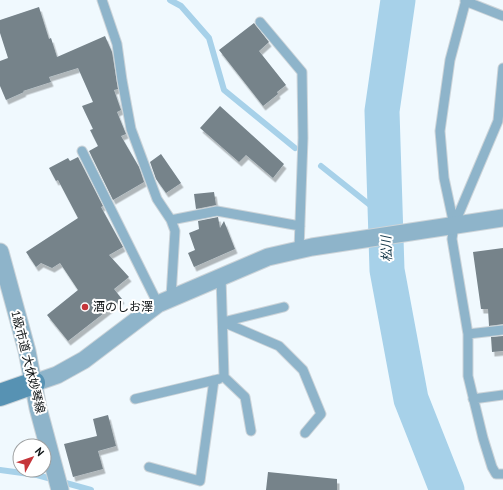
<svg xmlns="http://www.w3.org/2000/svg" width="503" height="490" font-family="'PT Sans','Noto Sans JP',sans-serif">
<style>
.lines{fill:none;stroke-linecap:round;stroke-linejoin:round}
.stream{stroke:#a7d1e9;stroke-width:6}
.river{stroke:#a7d1e9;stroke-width:35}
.building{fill:#76838a;filter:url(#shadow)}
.lane-casing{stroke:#ccd4d9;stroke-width:11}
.street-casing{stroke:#ccd4d9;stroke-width:19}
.secondary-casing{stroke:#ccd4d9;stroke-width:24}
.lane{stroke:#8eb4ca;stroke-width:9}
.street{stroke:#8eb4ca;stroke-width:17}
.secondary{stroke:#5792b3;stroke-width:22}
.poi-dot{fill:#c5353a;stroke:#fff;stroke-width:1.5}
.labels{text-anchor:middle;stroke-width:4;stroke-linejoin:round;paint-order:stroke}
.poi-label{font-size:12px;fill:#0f1416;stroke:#fff;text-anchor:start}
.street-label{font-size:12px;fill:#0f1416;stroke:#fff}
.water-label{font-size:13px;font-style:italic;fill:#123648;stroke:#fff}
</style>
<defs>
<filter id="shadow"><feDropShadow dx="2.5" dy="4.5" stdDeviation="0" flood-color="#0004"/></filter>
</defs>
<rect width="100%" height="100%" fill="#f0f9fe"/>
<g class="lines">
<!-- stream -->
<path class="stream" d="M170,0l11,6 28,32 15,52 71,58
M321,166l64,51
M0,470l37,5 54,15"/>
<!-- river -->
<path class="river" d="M398,0l-16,111 5,159 24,129 36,91"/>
</g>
<!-- building -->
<path class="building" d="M39,7l10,32 2,-1 6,19 48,-21 7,16 6,37 -4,1 7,20 -4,2 9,22 -5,2 18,31 5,15 -31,18 -24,-49 9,-5 -8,-16 3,-1 -11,-23 11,-4 -15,-34 -29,9 2,5 -28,9 1,1 -18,8 -6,-14v-25l8,-3 -8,-25v-13z
M254,23l15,19 -10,9 27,34 -9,7 1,2 -15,12 -44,-56z
M220,106l64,58 -11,14 -27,-23 -7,7 -39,-34z
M161,154l20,29 -15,10 -10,-14 -6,-17z
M78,157l25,49 -2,1 22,40 -14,8 20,22 -15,12 8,10 -54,42 -21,-26 31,-25 -18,-27 -8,5 -11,-5 -5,4 -10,-15 52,-34 -20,-38 -2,1 -7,-13 19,-10 2,3z
M214,192l2,13 -20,4 -2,-15z
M218,217l2,11 4,-7 11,28 -41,18 -6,-14 7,-3 -6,-17 10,-4 -1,-8z
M503,248v76l-14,2 -1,-17h-7l-8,-57z
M503,336v15l-11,1 -1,-15z
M108,415l8,31 -18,5 5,18 -30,8 -9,-33 33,-8 -4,-17z
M268,472l69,7v11h-71z"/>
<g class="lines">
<defs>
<path id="lane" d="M102,0l15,44 5,36 9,49 26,70 14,21 4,11 -4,66
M465,1l38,15
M260,22l42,50 1,66 -4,112
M503,68l-5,53 -44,104 -2,14 16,95v42l15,62 9,29 4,7h7
M82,151l76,153
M171,220l46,-9 83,15
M454,225l-10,-47 -4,-47 10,-71 16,-60
M221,277l3,100 21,20 6,34
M223,322l56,24 24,24 18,44 -16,19
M223,322l61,-15
M468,334l35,-4
M135,399l84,-20
M473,399l30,-4
M149,467l51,14 14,-101"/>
<path id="street" d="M0,252l27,99 11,57 22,82
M34,383l23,-8 27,-15 74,-56 110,-47 44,-10 191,-29"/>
<path id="secondary" d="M0,395l34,-12"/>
</defs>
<!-- lane casing -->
<use href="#lane" class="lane-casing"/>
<!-- street casing -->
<use href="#street" class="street-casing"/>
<!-- secondary casing -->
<use href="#secondary" class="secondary-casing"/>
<!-- lane -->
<use href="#lane" class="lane"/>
<!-- street -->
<use href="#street" class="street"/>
<!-- secondary -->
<use href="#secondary" class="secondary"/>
</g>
<!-- markers -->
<circle class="poi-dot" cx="85" cy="307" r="4"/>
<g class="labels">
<!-- poi labels -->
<g class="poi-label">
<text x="93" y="311">酒のしお澤</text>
</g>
<!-- street labels -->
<g class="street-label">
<text transform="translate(28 362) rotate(76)" y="4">1級市道 大休妙琴線</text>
</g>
<!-- water labels -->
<g class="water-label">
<text transform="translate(386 249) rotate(-92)" y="5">松川</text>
</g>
</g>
<!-- north arrow -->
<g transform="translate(32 458) rotate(50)"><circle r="19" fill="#ffffff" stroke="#9fa1a2"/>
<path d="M0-3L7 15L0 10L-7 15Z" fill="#c5353a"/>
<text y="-6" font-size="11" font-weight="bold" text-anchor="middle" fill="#0f1416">N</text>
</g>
</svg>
